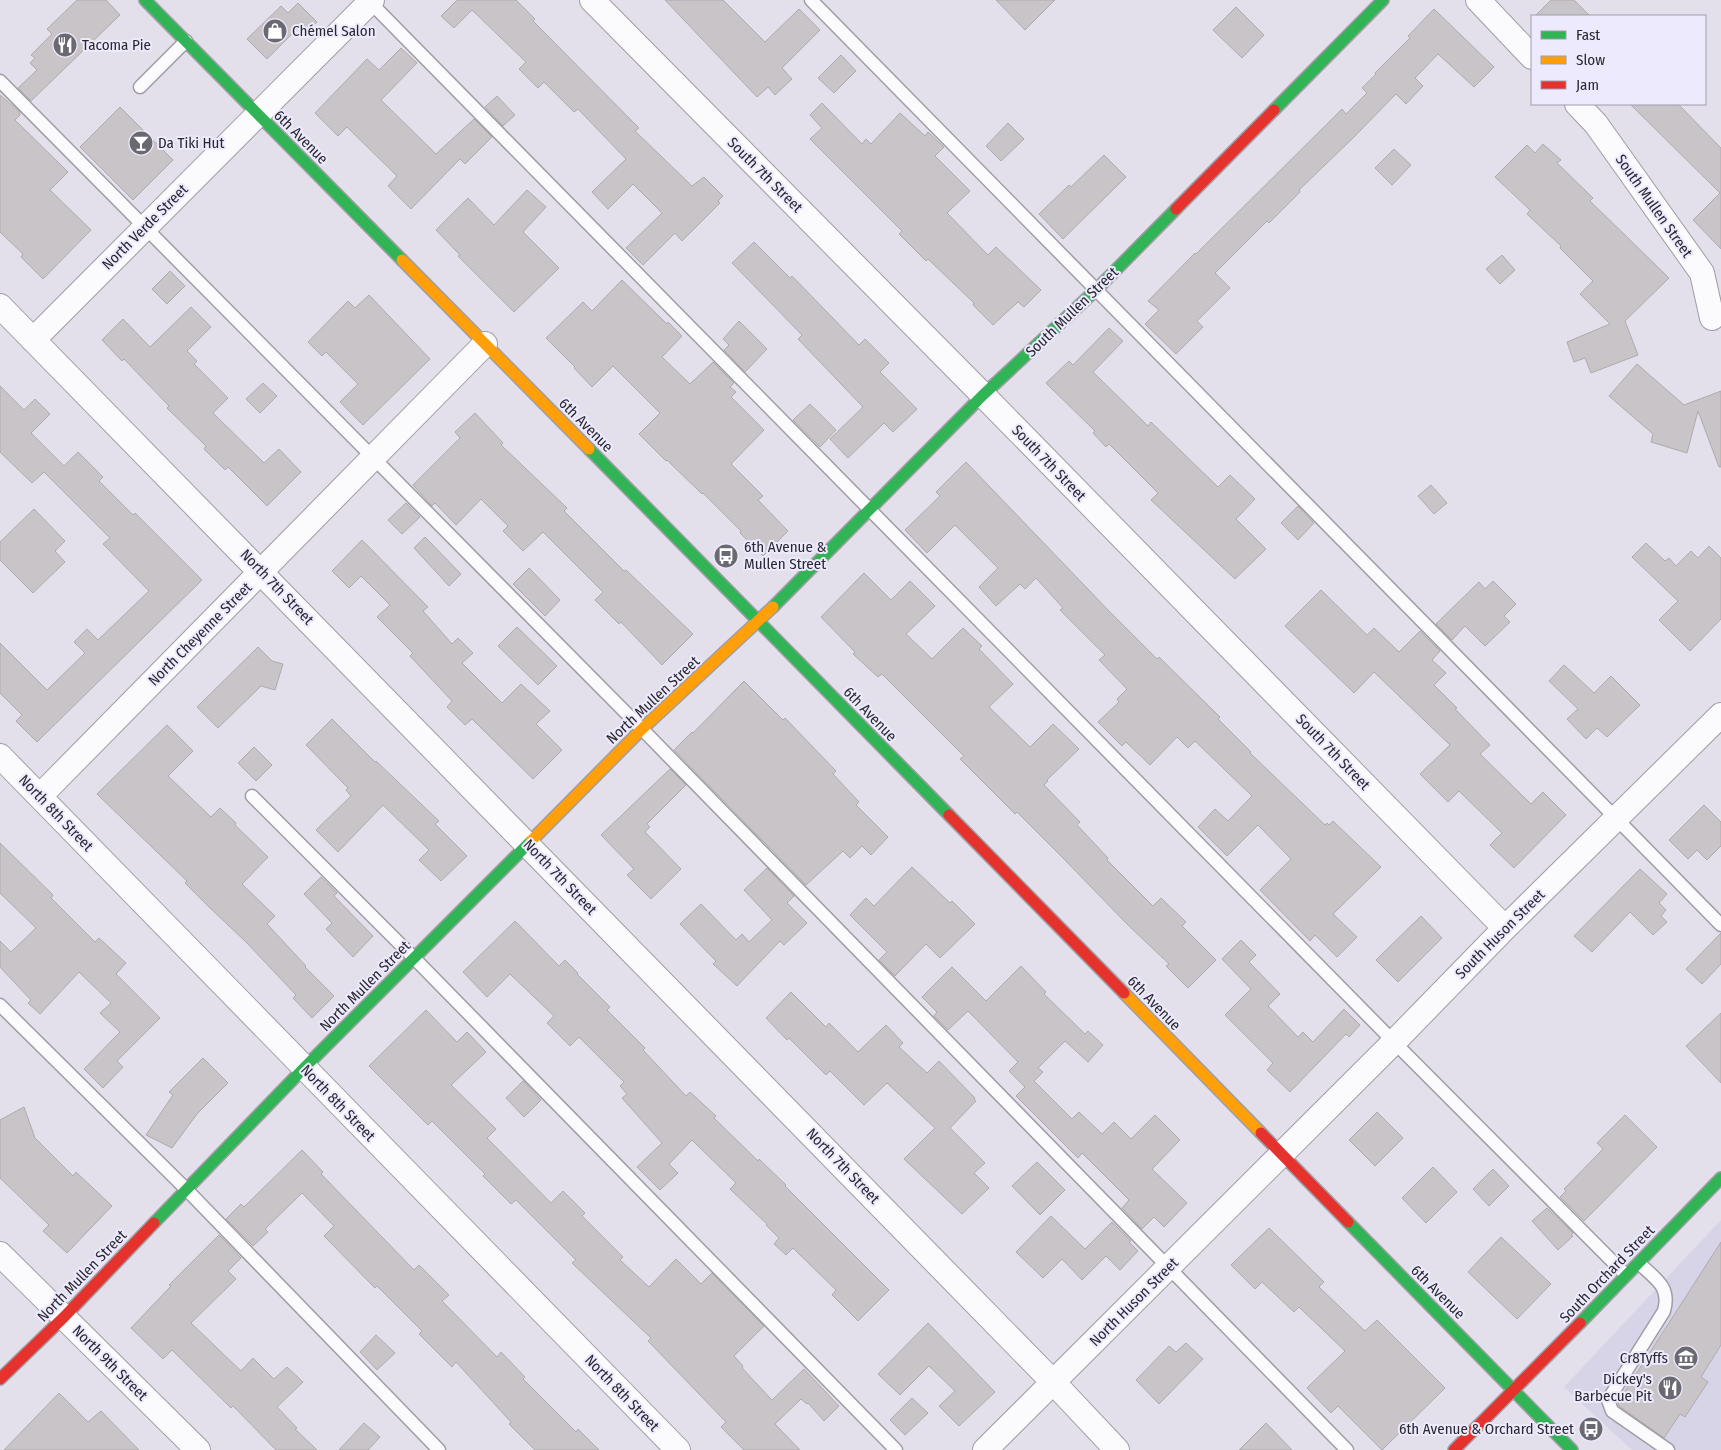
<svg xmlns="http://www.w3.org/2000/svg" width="1721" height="1450" font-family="'Fira Sans Condensed',sans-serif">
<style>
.built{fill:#d8d4e8}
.building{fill:#c9c4c7;stroke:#afaaad}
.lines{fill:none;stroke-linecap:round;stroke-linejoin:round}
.lane-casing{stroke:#9f9da5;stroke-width:15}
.street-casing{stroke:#9f9da5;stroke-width:26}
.fast-casing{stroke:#9f9da5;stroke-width:14}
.slow-casing{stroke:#9f9da5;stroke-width:14}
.jam-casing{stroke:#9f9da5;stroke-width:14}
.lane{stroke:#fbfafc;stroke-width:12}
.street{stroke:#fbfafc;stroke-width:24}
.fast{stroke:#30b455;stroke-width:11}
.slow{stroke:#ff9f0a;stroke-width:11}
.jam{stroke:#e5322d;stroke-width:11}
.labels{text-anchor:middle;stroke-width:4;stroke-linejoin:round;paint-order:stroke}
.poi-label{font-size:15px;fill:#29282f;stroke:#edeafd;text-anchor:start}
.street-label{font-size:15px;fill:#29282f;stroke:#edeafd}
</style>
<rect width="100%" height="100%" fill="#e3e0ec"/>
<!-- built -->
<path class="built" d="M1721,1220v230h-89l-68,-63z"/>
<!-- building -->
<path class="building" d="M77,0h29l14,15 -89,86 -13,-13 19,-18 -7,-7 5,-5 -4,-3 21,-21 -5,-5z
M457,0h59l19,19 -2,2 106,107 -4,3 57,55 12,-9 19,19 -5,5 2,2 -38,38 -7,-8 -32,32 -17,-17 36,-35 -29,-29 -25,25 -16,-17 34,-33 -48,-50 -4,3 -30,-30 -6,6 -19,-19 7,-7 -54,-52 -18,18 -13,-12z
M665,0h58l42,42 34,-33 21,21 -38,38 10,11 -17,16 -7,-8 -11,10z
M996,0h59l-30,30z
M1551,0h23l16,16h-55z
M298,3l19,19 -12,12 -7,-6 -31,31 -20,-20 34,-33 7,7z
M1236,7l28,28 -22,23 -29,-28z
M1434,9l60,58 -20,20 -36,-33 -23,24 8,8 -17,18 -10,-10 -42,43 -55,53 1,2 -31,31 -2,-2 -52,52 15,15 -33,33 6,6 -27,27 -31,-30 14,-14 -11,-9 47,-48 1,1 146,-145 4,5 21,-21 -5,-5 14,-14 -1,-1 35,-35 -2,-2z
M401,48l16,15 -36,37 55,54 38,-35 18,18 -27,27 -5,-5 -49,50 -23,-23 9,-10 -50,-49 -9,9 -23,-23 52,-54 12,11z
M841,55l15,16 -22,22 -16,-15z
M0,95l20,17v3l-5,5 53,52 -18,18 41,40 -48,49 -22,-22 2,-3 -23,-22z
M497,96l18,19 -12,11 -18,-19z
M822,103l40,41 4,-5 5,5 29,-31 25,23 3,-4 16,15 -9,9 35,35 -23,22 41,42 8,-8 45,43 -17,17 -6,-5 -25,23 -20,-20 1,-2 -46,-44 -2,2 -27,-27 3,-3 -92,-92 12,-11 -12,-13z
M1630,104h48l43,44v101l-28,-29 27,-27z
M120,107l53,53 -40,40 -53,-53z
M1008,123l16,16 -23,22 -15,-15z
M1543,144l18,16 -4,3 36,35 -3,3 79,77 -44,43 13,34 -47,18 -6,-15 -11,4 -7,-20 43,-18 -30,-30 13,-13 -33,-33 1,-2 -34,-32 3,-4 -35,-33 32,-32 8,8z
M1394,149l17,16 -19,20 -17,-17z
M1104,155l22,22 -63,62 -24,-25 30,-29 2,2z
M527,190l19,17 -23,25 36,36 -45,44 -56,-56 2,-1 -24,-25 32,-32 26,27z
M754,242l36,36 2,-2 67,69 6,-6 24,24 -9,9 37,37 -24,23 -9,-9 -36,35 -18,-19 33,-32 -65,-68 4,-4 -70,-72z
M1502,255l13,15 -15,14 -14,-15z
M170,271l15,15 -18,18 -15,-15z
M622,280l45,44 1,-2 14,14 -20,21 28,27 23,-22 21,21 -4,4 6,5 -5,5 33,33 -33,34 32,32 -5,4 30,31 -25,25 -23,-23 1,-2 -38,-38 -1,1 -35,-34 -1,1 -27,-27 21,-21 -47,-47 -21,21 -18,-19 1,-1 -29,-29 37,-36 9,9z
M369,295l61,64 -67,66 -23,-23 18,-18 -32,-32 -4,4 -14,-14 40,-41 7,7z
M191,307l20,20 -24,24 10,10 -3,3 34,34 -15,15 51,50 15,-14 22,23 -34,34 -39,-39 -3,3 -21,-21 2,-3 -39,-38 2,-2 -45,-47 -2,2 -20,-21 21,-21 27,28z
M739,321l28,28 -22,23 -21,-22 5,-5 -6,-6z
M1109,328l14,13 -30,31 55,54 3,-4 67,65 12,-12 25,24 -19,20 30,30 -31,30 -84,-79 7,-7 -49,-49 -3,3 -13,-14 2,-2 -49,-48 23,-22 4,4z
M1637,364l47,41 37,-14v76h-2l-21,-56 -11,42 -36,-11 2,-8 -44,-38z
M263,383l14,13 -17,17 -14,-14z
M0,386l24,24 11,-11 15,15 -19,19 33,33 14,-14 25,25 -4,4 34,34 2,-2 67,67 -165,162 -21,-21 6,-6 -22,-22v-50l47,47 38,-37 -11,-11 13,-13 11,11 51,-49 -46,-47 7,-6 -66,-66 -12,11 -32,-31z
M810,404l26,26 -16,17 -27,-27z
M475,413l28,30 -2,2 66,63 -3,3 60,60 2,-1 67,64 -31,31 -41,-43 -2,2 -24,-24 8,-8 -60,-60 -20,19 -20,-20 5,-5 -27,-27 -25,26 -21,-22 -3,3 -19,-21 47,-47 -5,-6z
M966,462l143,149 48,48 2,-2 61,60 -2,2 33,33 -1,1 75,72 2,-2 2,2 4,-4 48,46 -48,47 24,23 -20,20 -22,-22 -5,6 -50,-51 31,-31 -33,-34 -31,31 -29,-29 17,-18 13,12 24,-25 -57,-55 -7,7 -11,-11 -27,28 -24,-23 -4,4 -24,-24 21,-20 -2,-3 10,-10 -28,-29 6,-5 -45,-45 3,-2 -27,-30 -11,11 -5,-5 -24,22 -17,-19 19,-19 -43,-43 -28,28 -22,-23 35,-34 -4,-4z
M1431,485l16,18 -13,11 -16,-18z
M406,503l14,14 -18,17 -14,-14z
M1298,506l16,17 -16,17 -17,-17z
M34,509l31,32 -10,10 10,11 -32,31 -33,-33v-18z
M425,537l36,37 -12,12 -35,-38z
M362,540l66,67 -5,4 29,33 6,-6 15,15 -11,10 40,40 19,-19 29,27 -14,13 26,26 -29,29 -61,-60 -7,6 -18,-18 5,-6 -42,-45 3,-3 -36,-36 13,-12 -29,-29 -12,12 -17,-17z
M1646,543l19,18 4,-3 7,8 15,-15 7,7 11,-12 12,12v61l-31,32 -31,-31 19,-19 -46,-44z
M529,568l31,32 -15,16 -32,-32z
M864,573l27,27 19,-19 25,25 -29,28 26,25 31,-31 19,18 -3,3 34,35 -24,23 41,40 23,-23 26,25 -32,31 1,1 -4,4 36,37 -3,3 31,33 -1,2 46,46 8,-8 25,24 -4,4 34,34 -28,28 -22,-22 3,-2 -42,-40 -65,-67 -45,-45 -2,2 -55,-55 4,-3 -82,-82 -4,3 -25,-23 2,-2 -34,-35z
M1493,581l23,23 -12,12 6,6 -25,24 -20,-20 -13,14 -16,-16 43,-42 6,7z
M1321,590l46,45 7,-7 25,24 21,-21 20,20 -8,9 14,13 -12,12 23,23 -2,1 35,36 -10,9 51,50 12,-12 23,23 -52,53 -24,-23 12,-12 -43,-42 -11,11 -28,-28 30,-29 -76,-73 -20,21 -69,-67z
M517,627l40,39 -19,19 -40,-39z
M258,647l14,14 11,3 -8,26 -14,-4 -43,42 -21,-21z
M1564,665l30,28 17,-17 29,29 -33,32 -10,-9 -11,11 -19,-20 11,-10 -29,-28z
M744,681l39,39 2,-2 51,53 -3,3 26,28 -3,3 32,32 -17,18 -9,-9 -12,12 -7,-7 -37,34 -132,-135 18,-18 1,1z
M332,719l43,43 1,-1 63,60 -4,3 32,32 -26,25 -22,-21 10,-10 -46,-45 -45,47 -22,-22 35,-34 -5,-6 2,-2 -42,-43z
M167,725l26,26 -25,25 43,41 9,-9 16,15 -1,2 33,32 -26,27 33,32 -8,8 39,42 -1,1 29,29 -22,22 -19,-20 3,-3 -49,-52 -38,-36 -24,-24 2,-2 -90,-87z
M254,747l18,18 -16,16 -18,-18z
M670,769l16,16 -39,39 3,3 -5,5 36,37 -30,30 -24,-24 7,-6 -33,-34z
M1704,805l17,17v24l-14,14 -10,-10 -9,9 -19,-19z
M0,843l53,52 -2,3 44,44 4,-4 27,25 -10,11 44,44 -43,43 6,6 -20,21 -19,-19 36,-37 -20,-19 11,-10 -32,-31 -39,42 -12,-11 3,-3 -31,-33v-26l11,11 25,-24 -36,-35z
M912,867l38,36 2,-2 23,23 -35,34 -14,-14 -31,32 -16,-16 8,-8 -37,-37 16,-17 8,8z
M767,868l27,28 -7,7 20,20 -23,22 -4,-4 -43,45 -24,-22 3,-3 -36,-37 21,-20 35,36 6,-6 7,8 23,-22 -28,-30z
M1640,869l27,25 -8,9 7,7 -5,6 6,6 -14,13 -23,-23 -38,40 -18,-16z
M321,877l16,16 -3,3 39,40 -20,21 -27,-28 6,-6 -28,-29z
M1421,916l21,22 -44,44 -22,-22z
M515,921l44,45 6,-6 13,13 -1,1 33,33 -3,3 38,38 -2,2 43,46 4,-4 26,24 -2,2 44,43 1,-2 27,26 -1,1 104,104 -31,31 -26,-26 4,-5 -43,-42 -7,7 -12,-11 5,-6 -13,-13 1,-1 -37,-35 6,-6 -44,-43 -23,24 9,9 -18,17 -23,-23 25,-24 -40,-45 5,-4 -7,-8 4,-4 -45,-45 -9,9 -23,-23 7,-7 -44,-42 -23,23 -24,-25z
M1721,933v31l-19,20 -16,-15z
M1241,940l15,15 -7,7 31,32 -12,12 30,31 5,-5 10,10 31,-33 16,16 -11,12 -3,-3 -56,58 -23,-22 6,-7 -48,-48 26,-26 -29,-30z
M1021,966l25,26 -2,2 41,40 3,-3 15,14 -15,17 -23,-21 -27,27 5,4 -9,9 38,38 7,-7 23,22 12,-12 17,17 24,-24 25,25 -28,29 35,34 -23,24 -10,-10 -12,12 -20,-21 7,-8 -47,-47 -4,5 -62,-62 9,-9 -16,-16 9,-9 -50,-51 -20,19 -14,-14 3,-4 -15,-15 30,-30 34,34z
M791,992l35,35 3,-4 29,29 28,-27 17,18 -4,4 28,26 12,-12 36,37 -1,1 2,2 -26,27 35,35 -11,10 15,15 -27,26 -58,-55 31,-31 -48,-45 -23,22 -34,-34 -4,4 -37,-37 -2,2 -21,-22z
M426,1010l31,32 10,-10 19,20 -35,33 45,44 -9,9 64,65 12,-12 22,22 -3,3 41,41 -3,3 29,27 27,-28 25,25 11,-11 52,53 -30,30 9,10 -1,2 30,32 32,-31 35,37 -15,15 -16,-18 -1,1 -6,-5 -26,25 25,26h-56l-23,-23 5,-5 -78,-81 3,-3 -79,-75 4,-3 -60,-60 -5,4 -28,-28 2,-2 -53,-53 -4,4 -59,-59z
M1721,1013v70l-35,-37z
M203,1058l25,25 -31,31 -25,34 -26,-13 27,-40 -4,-3z
M523,1081l18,19 -17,17 -18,-19z
M24,1107l11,31 38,38 3,-4 36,34 -45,47 -24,-22 6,-6 -49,-47v-58z
M1377,1112l26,26 -28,28 -26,-26z
M1625,1115l32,32 -73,74 -24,-24 6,-6 -2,-2 39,-40 -6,-6z
M302,1150l21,22 -2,2 93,96 5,-5 30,30 -7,6 55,56 4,-5 24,25 -2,2 53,53 2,-3 21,21h-64l-26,-26 2,-2 -55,-60 -4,5 -33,-33 3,-3 -45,-45 -2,2 -51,-52 10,-10 -32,-33 -37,36 3,3 -15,14 -27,-27 15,-15 3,3z
M1037,1162l28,28 -25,25 -28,-29z
M1433,1167l24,25 -31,31 -24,-25z
M1493,1169l16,17 -20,20 -16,-17z
M1547,1208l26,25 -2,2 2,1 -15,14 -26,-29z
M1051,1216l34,33 27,-27 19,19 -2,1 9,9 -18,19 -14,-14 -24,24 -20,-21 -19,19 -27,-26z
M1269,1228l55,54 -5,5 46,44 12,-11 68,68 -63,62 -44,-44 -7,7 -24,-25 38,-37 -46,-44 -5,5 -32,-30 -7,7 -24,-24z
M219,1235l22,23 -13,13 8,8 -45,44 50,48 12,-13 21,21 13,-12 16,15 -26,25 20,21 -2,1 22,21h-41l-43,-44 -2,2 -59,-58 -9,9 -32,-31 40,-42 -2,-1z
M1501,1237l50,47 -34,35 -49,-47z
M1721,1242v103l-20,32 7,5 -23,35 -5,-3 -16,24 -45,-32 -1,-4z
M928,1323l67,69 -36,34 -20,-20 16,-15 -26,-25 -29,29 -22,-21z
M376,1335l19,18 -18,17 -17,-18z
M1186,1343l17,16 -44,45 -23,-24 33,-34 7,6z
M59,1393l29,29 13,-11 38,39h-135z
M912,1398l16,15 -23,22 -15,-15z
M364,1423l16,14 -12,13h-29z
M1266,1423l26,27h-53z"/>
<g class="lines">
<defs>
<path id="lane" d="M368,0l1026,1042 232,233
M811,0l910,925
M0,81l642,648 705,721
M140,87l46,-46
M252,796l162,162 482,492
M0,1005l187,185 252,260
M1639,1263c16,16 32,23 25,48l-56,89 4,11 56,39"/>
<path id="street" d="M592,0l391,395 522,533
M1478,0l54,57
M1577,104l19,20 106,149 10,45
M0,306l1053,1076 64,68
M33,340l339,-340
M0,756l678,694
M40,796l445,-452
M0,1254l198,196
M985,1450l409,-408 111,-114 216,-213"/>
<path id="fast" d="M145,0l257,260
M1274,110l109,-110
M589,449l360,366
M773,607l210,-212 114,-106 79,-80
M1348,1222l224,228
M154,1223l150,-155 227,-227
M1580,1323l141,-145"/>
<path id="slow" d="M402,260l187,189
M531,841l111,-112 131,-122
M1124,993l137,140"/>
<path id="jam" d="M1176,209l98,-99
M949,815l175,178
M1261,1133l87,89
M0,1379l64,-62 90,-94
M1454,1450l126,-127"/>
</defs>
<!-- lane casing -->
<use href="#lane" class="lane-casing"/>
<!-- street casing -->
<use href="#street" class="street-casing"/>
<!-- fast casing -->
<use href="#fast" class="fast-casing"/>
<!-- slow casing -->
<use href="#slow" class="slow-casing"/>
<!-- jam casing -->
<use href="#jam" class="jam-casing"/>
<!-- lane -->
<use href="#lane" class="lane"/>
<!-- street -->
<use href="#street" class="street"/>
<!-- fast -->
<use href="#fast" class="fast"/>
<!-- slow -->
<use href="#slow" class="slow"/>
<!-- jam -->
<use href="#jam" class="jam"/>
</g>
<!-- icons -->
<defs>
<symbol id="shop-disc" viewBox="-11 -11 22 22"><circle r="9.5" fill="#6a6871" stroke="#edeafd"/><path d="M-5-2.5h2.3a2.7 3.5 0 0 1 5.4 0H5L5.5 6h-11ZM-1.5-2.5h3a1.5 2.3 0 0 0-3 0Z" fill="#fff"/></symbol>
<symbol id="restaurant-disc" viewBox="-11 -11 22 22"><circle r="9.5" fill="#6a6871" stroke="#edeafd"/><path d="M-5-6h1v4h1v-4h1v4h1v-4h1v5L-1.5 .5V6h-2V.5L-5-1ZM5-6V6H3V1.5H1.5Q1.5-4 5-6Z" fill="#fff"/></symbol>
<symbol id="bar-disc" viewBox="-11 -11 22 22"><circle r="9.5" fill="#6a6871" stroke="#edeafd"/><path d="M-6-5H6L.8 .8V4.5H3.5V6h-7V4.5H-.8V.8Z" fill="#fff"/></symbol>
<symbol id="bus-disc" viewBox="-11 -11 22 22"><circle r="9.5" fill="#6a6871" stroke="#edeafd"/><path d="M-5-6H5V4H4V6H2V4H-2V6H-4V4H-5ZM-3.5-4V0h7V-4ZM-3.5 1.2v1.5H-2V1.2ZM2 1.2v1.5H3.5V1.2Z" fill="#fff"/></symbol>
<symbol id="museum-disc" viewBox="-11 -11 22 22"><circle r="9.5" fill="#6a6871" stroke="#edeafd"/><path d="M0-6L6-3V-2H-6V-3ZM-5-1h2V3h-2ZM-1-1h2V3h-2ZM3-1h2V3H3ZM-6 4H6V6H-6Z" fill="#fff"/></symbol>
</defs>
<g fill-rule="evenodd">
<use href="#shop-disc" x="261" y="17" width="28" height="28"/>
<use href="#restaurant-disc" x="51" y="31" width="28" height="28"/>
<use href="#bar-disc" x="127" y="129" width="28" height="28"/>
<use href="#bus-disc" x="712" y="542" width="28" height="28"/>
<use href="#museum-disc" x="1672" y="1344" width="28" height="28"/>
<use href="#restaurant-disc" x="1656" y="1374" width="28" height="28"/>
<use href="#bus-disc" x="1577" y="1415" width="28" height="28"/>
</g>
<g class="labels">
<!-- poi labels -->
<g class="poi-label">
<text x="292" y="36">Chémel Salon</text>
<text x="82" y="50">Tacoma Pie</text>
<text x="158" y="148">Da Tiki Hut</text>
<text x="744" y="552">6th Avenue &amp;<tspan x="744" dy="17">Mullen Street</tspan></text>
<text x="1668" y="1363" text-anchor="end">Cr8Tyffs</text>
<text x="1652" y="1384" text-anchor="end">Dickey's<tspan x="1652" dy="17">Barbecue Pit</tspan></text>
<text x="1574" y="1434" text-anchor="end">6th Avenue &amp; Orchard Street</text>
</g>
<!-- street labels -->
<g class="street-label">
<text transform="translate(301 137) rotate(45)" y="5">6th Avenue</text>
<text transform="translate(765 175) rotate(45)" y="5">South 7th Street</text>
<text transform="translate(1654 206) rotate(55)" y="5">South Mullen Street</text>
<text transform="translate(145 227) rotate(-45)" y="5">North Verde Street</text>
<text transform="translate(1072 312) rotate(-44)" y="5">South Mullen Street</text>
<text transform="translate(586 425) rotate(45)" y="5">6th Avenue</text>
<text transform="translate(1049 463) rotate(46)" y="5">South 7th Street</text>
<text transform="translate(277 587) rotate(46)" y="5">North 7th Street</text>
<text transform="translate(200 634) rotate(-45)" y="5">North Cheyenne Street</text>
<text transform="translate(653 700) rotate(-43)" y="5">North Mullen Street</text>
<text transform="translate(870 714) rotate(46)" y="5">6th Avenue</text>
<text transform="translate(1333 752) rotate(46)" y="5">South 7th Street</text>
<text transform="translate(56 813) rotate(46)" y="5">North 8th Street</text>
<text transform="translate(560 877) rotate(46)" y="5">North 7th Street</text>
<text transform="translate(1500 934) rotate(-45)" y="5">South Huson Street</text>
<text transform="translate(365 986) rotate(-45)" y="5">North Mullen Street</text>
<text transform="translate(1154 1003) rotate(46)" y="5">6th Avenue</text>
<text transform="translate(338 1103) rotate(46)" y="5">North 8th Street</text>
<text transform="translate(843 1166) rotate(46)" y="5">North 7th Street</text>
<text transform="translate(1607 1274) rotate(-46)" y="5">South Orchard Street</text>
<text transform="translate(82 1276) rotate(-46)" y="5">North Mullen Street</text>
<text transform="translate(1438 1292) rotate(45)" y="5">6th Avenue</text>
<text transform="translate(1134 1302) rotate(-45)" y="5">North Huson Street</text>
<text transform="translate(110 1363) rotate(45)" y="5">North 9th Street</text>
<text transform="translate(622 1393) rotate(46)" y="5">North 8th Street</text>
</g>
</g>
<!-- legend -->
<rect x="1531" y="15" width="175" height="90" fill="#edeafd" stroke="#9f9cab"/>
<rect x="1541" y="31" width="25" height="8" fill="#30b455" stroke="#9f9cab"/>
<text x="1576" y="40" font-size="15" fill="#29282f">Fast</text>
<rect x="1541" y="56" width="25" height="8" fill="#ff9f0a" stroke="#9f9cab"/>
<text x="1576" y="65" font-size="15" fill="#29282f">Slow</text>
<rect x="1541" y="81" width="25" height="8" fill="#e5322d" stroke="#9f9cab"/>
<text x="1576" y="90" font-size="15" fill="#29282f">Jam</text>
</svg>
